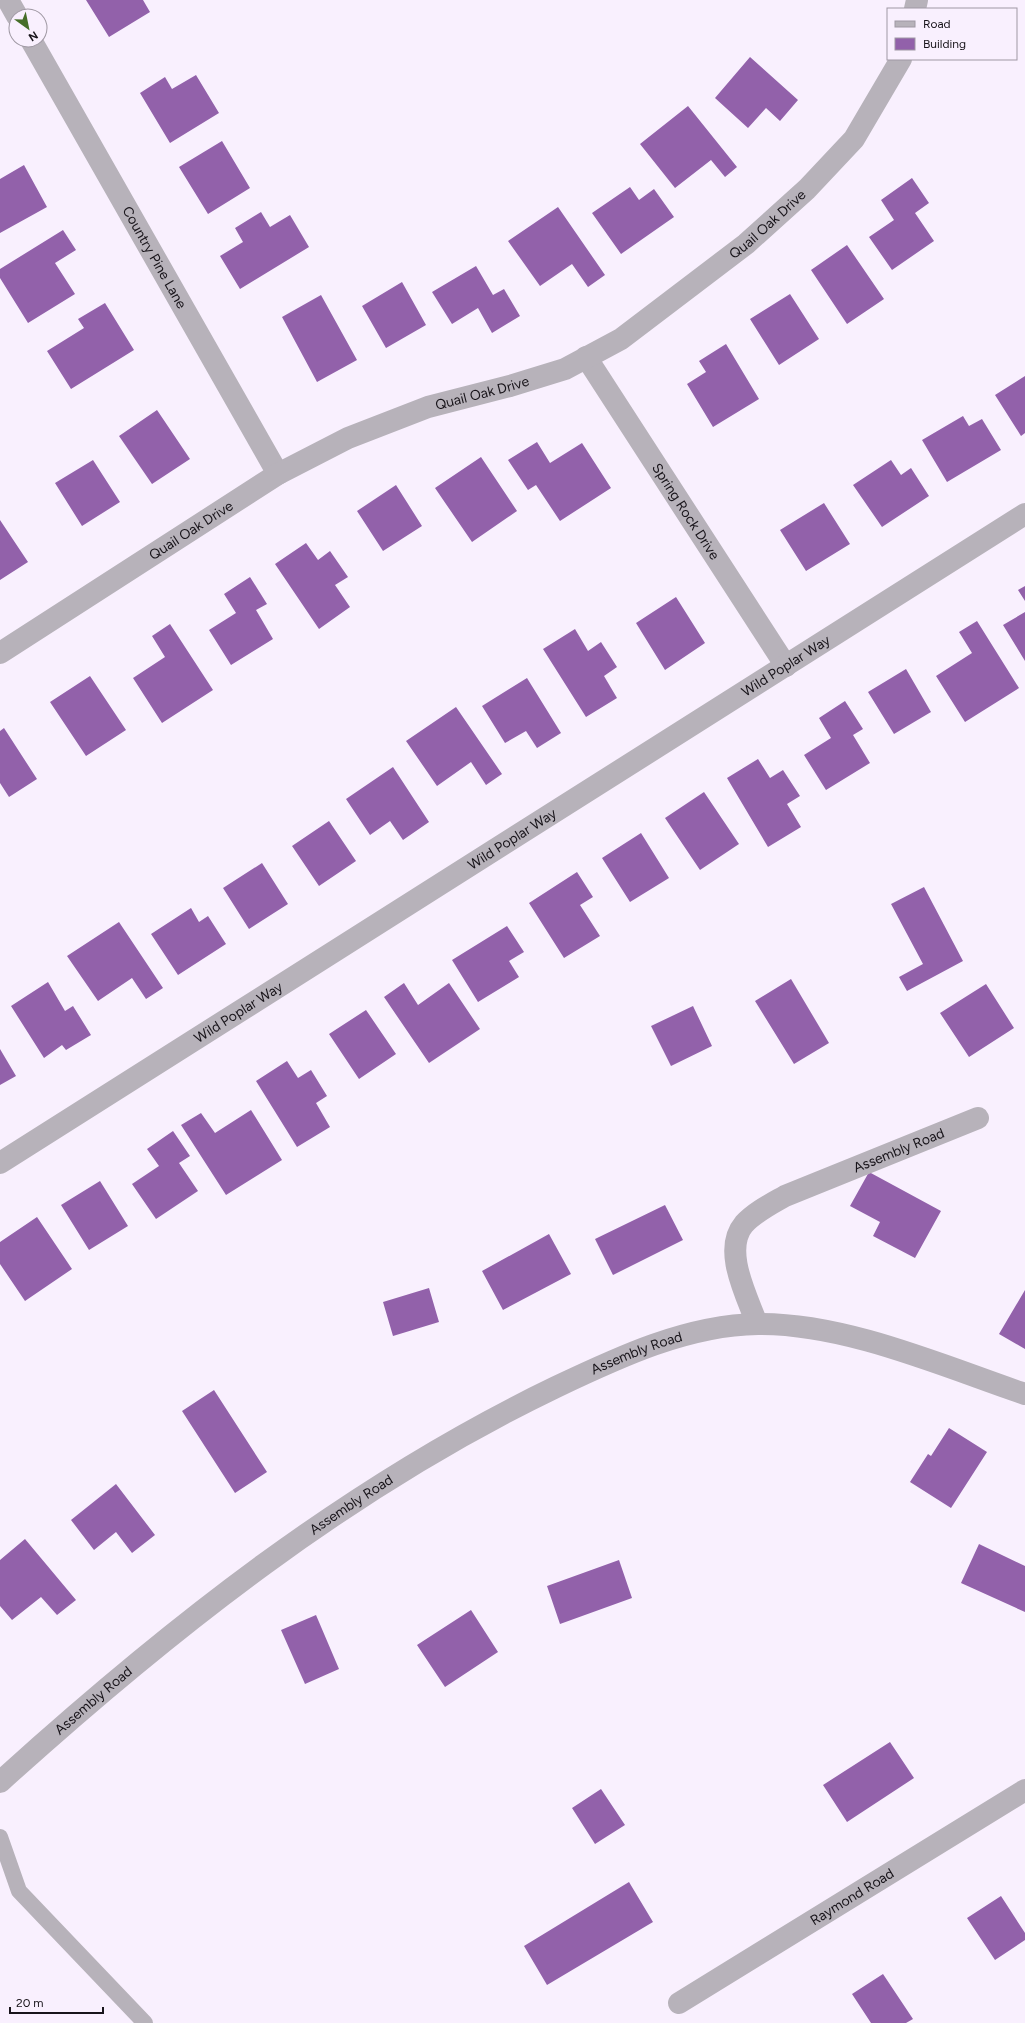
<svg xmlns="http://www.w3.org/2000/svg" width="1025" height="2023" font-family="Figtree,sans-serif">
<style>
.building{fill:#9261aa}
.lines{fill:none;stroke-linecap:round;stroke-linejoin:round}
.lane{stroke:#b7b2ba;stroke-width:16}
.street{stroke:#b7b2ba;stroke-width:22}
.labels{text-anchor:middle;stroke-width:3;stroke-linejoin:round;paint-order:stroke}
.street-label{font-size:14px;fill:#18141a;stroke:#f9f0fe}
</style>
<rect width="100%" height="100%" fill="#f9f0fe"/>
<!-- building -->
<path class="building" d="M86,0h57l7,12 -41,25z
M750,57l48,43 -18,21 -14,-13 -18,20 -33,-30z
M196,75l23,38 -49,30 -30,-50 25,-16 7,12z
M688,106l49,61 -12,10 -14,-17 -36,28 -35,-44z
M222,141l28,47 -42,26 -29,-47z
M24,165l23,42 -47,26v-54z
M912,178l17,25 -14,10 19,28 -42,29 -23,-33 25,-17 -13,-20z
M630,187l9,13 15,-11 20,28 -53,37 -29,-41z
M558,207l47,68 -17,12 -16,-23 -32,22 -32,-45z
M261,212l9,15 20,-12 19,32 -69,42 -20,-33 23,-14 -8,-14z
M63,230l13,20 -21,13 20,31 -47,29 -28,-45v-9z
M847,245l37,54 -37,25 -36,-54z
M476,266l17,29 11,-6 16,27 -28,17 -14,-25 -26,16 -20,-32z
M402,282l24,43 -40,23 -24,-42z
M790,294l29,45 -40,26 -29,-46z
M321,295l36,65 -40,22 -35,-65z
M105,303l29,47 -63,39 -24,-38 37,-23 -6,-9z
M726,344l33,55 -46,28 -26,-43 19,-12 -7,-11z
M1025,376v57l-4,3 -26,-41z
M157,410l33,49 -38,25 -33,-48z
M963,416l6,10 13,-7 19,31 -54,32 -25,-42z
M537,442l13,21 32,-20 29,45 -51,33 -24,-36 -8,5 -20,-30z
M481,457l36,54 -45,31 -37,-54z
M93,460l27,42 -38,24 -27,-43z
M891,460l10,15 10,-7 18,28 -47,31 -29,-42z
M396,485l26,41 -39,25 -26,-40z
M824,503l26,41 -44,27 -26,-41z
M0,520l28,42 -28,18z
M306,543l12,17 12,-9 18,26 -13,8 15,22 -31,22 -44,-65z
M250,577l17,27 -11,6 17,29 -42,26 -22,-35 27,-17 -12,-19z
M1025,586v15l-7,-11z
M676,597l29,46 -40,27 -29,-47z
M1025,612v49l-22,-36z
M977,621l42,67 -54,34 -29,-46 36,-23 -13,-21z
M170,624l43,66 -51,33 -29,-45 32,-21 -13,-21z
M575,629l13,22 13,-9 16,25 -13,9 13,22 -31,19 -43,-68z
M906,669l25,43 -37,22 -26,-42z
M90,676l36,54 -40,26 -36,-54z
M527,678l34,55 -24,15 -11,-17 -21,12 -23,-37z
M845,701l18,28 -10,6 17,28 -44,27 -22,-35 27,-17 -12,-20z
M456,707l46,67 -16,11 -15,-23 -34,24 -31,-45z
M4,728l33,51 -28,18 -9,-14v-52z
M758,759l12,19 13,-8 17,26 -13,8 14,23 -33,20 -41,-69z
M393,767l36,55 -26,18 -13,-19 -20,14 -24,-36z
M704,792l35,52 -39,26 -35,-52z
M329,821l27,40 -37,25 -27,-40z
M641,833l28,45 -39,24 -28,-44z
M262,863l26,41 -39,25 -26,-41z
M577,872l16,25 -13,8 20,31 -36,22 -35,-55z
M924,887l39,74 -56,30 -8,-14 24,-13 -32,-60z
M191,908l8,14 9,-6 18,28 -48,31 -27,-41z
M119,922l44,66 -17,11 -14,-21 -34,23 -31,-45z
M507,926l17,26 -15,9 10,16 -41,25 -26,-42z
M791,979l38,64 -35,21 -39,-63z
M48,982l17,29 8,-5 18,29 -25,15 -4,-5 -18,13 -33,-52z
M404,983l14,22 31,-22 31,46 -51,34 -45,-66z
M986,984l28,44 -45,29 -29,-44z
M693,1006l19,40 -41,20 -20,-40z
M366,1010l30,44 -37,25 -30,-45z
M0,1049l16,27 -16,9z
M287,1061l11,17 13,-8 16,26 -11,7 14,24 -33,20 -41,-66z
M251,1110l31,50 -56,35 -45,-70 20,-12 14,20z
M173,1131l17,25 -11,7 19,28 -42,28 -24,-35 27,-18 -12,-17z
M869,1172l72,39 -26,47 -42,-22 7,-14 -30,-16z
M100,1181l28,45 -39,24 -28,-45z
M665,1205l18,35 -70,35 -18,-36z
M37,1217l35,52 -47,32 -25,-37v-22z
M549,1234l22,40 -68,36 -21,-39z
M429,1288l10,34 -46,14 -10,-34z
M1025,1290v59l-26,-15z
M214,1390l53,82 -32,21 -53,-82z
M949,1428l38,24 -36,56 -41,-26 18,-28 3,2z
M116,1484l39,51 -23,18 -16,-21 -22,18 -23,-30z
M25,1539l51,61 -19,15 -16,-18 -29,23 -12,-14v-46z
M979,1544l46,22v46l-64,-29z
M619,1560l13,38 -72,26 -13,-38z
M471,1610l27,42 -53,35 -28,-42z
M316,1615l23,54 -34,15 -24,-54z
M890,1742l24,36 -67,44 -24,-37z
M601,1789l24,36 -30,19 -23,-36z
M629,1882l24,40 -106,63 -23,-39z
M1001,1896l24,37v7l-30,20 -28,-42z
M883,1974l30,45 -7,4h-35l-19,-29z"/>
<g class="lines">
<!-- lane -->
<path class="lane" d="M0,1837l19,54 126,132"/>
<!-- street -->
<g class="street">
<path d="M8,0l9,16"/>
<path d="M915,9l2,-9"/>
<path id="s1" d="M31,40l247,434"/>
<path id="s2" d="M586,357l200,309"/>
<path id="s3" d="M0,653l278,-179 70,-36 80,-31 82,-21 55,-17 56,-30 125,-95 61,-55 47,-50 47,-80"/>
<path id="s4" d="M0,1163l1025,-649"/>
<path id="s5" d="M757,1324c-10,-28 -35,-74 -13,-100 11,-12 27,-20 41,-28l193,-78"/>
<path id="s6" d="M0,1782c169,-153 350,-296 556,-395 63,-30 131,-62 202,-63 87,-1 185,42 267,70"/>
<path id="s7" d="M679,2003l346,-213"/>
</g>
</g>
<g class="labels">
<!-- street labels -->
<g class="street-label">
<text dy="5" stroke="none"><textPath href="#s3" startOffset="887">Quail Oak Drive</textPath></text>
<text dy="5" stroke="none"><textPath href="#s1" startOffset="250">Country Pine Lane</textPath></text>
<text dy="5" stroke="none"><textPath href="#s3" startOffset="551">Quail Oak Drive</textPath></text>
<text dy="5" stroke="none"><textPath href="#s2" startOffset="184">Spring Rock Drive</textPath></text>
<text dy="5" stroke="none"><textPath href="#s3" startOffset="227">Quail Oak Drive</textPath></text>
<text dy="5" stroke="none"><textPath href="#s4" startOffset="930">Wild Poplar Way</textPath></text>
<text dy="5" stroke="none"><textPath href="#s4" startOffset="606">Wild Poplar Way</textPath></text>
<text dy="5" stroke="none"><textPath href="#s4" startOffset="282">Wild Poplar Way</textPath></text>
<text dy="5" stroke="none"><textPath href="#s5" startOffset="278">Assembly Road</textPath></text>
<text dy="5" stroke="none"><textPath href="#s6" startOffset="772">Assembly Road</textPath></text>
<text dy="5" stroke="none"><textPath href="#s6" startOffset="448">Assembly Road</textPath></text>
<text dy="5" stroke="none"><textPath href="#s6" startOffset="124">Assembly Road</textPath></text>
<text dy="5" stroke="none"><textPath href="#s7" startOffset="203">Raymond Road</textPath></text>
</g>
</g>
<!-- legend -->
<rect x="887" y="8" width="130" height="52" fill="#f9f0fe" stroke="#9f98a3"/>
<rect x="895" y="21" width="20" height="6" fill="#b7b2ba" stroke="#9f98a3"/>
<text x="923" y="28" font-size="12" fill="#18141a">Road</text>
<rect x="895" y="38" width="20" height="12" fill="#9261aa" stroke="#9f98a3"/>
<text x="923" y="48" font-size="12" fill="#18141a">Building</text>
<!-- north arrow -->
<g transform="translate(28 28) rotate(147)"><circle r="19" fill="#f9f0fe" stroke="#9f98a3"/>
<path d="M0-3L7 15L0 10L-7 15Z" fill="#466e29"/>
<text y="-6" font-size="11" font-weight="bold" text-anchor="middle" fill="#18141a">N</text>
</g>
<!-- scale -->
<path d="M10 2007v6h93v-6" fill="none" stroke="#18141a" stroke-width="2"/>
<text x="16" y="2007" font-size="12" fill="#18141a" stroke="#f9f0fe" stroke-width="3" paint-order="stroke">20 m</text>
</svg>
